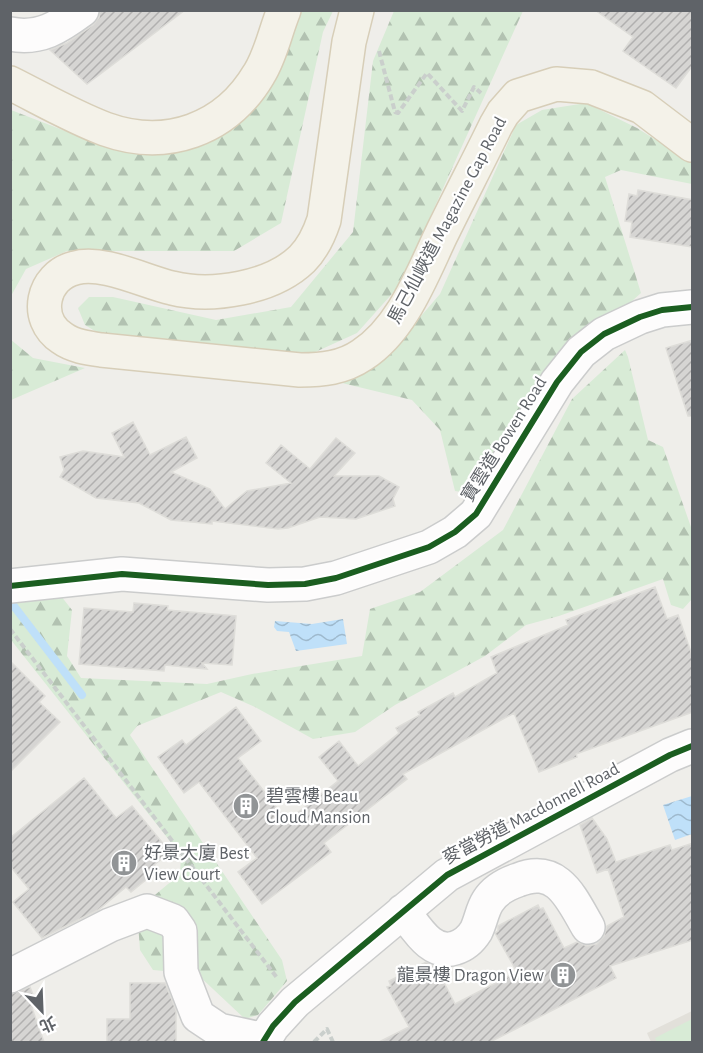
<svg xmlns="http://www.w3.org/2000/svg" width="703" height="1053" font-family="'Alegreya Sans','Noto Sans TC',sans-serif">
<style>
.education{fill:#e2e0da}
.forest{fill:url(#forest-firs)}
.pitch{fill:#d8ebd6}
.water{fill:url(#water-waves)}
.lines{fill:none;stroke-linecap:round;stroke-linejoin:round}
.stream{stroke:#bfe0f9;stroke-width:8}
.building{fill:url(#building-hatch);stroke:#deddd9;stroke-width:1.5}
.minor-casing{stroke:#cbcccc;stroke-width:36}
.major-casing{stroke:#d7ceb8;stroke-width:36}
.path{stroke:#cacfcc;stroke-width:4;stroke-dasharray:6 3;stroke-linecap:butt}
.minor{stroke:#fdfcfc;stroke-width:33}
.major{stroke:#f4f2e9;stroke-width:33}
.cycleway-casing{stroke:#fff;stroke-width:10}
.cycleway{stroke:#1b5e20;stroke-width:6}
.labels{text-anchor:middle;stroke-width:4.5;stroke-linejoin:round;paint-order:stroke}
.street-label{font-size:18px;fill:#5f6368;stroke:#fff}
.poi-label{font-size:18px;fill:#5f6368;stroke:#fff;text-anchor:start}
</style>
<defs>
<pattern id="forest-firs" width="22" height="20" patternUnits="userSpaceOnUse" patternTransform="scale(1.5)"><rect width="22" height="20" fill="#d8ebd6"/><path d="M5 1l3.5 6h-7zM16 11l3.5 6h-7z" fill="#b2c2b1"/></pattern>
<pattern id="water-waves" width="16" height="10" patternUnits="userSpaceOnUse" patternTransform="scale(1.5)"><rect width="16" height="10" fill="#bfe0f9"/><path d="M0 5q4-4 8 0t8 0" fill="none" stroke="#9eb9cd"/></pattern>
<pattern id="building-hatch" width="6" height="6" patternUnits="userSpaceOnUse" patternTransform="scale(1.5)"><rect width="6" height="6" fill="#d6d5d3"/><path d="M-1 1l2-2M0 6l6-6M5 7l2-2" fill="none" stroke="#b1b0af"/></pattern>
</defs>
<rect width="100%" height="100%" fill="#efeeea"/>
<!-- education -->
<path class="education" d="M692,1011v31h-41l-4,-9z"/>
<!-- forest -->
<path class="forest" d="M301,11h32l-10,21 -42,191 -47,28h-167l-41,18 -15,27v-186l80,31 74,11 120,-109z
M394,11h129l-124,275 -42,47 -46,21 -90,-3 -118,-15 -18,-11 -7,-17 11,-11h24l103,23 75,-13 62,-75 20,-171z
M586,103l51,25 55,35v21l-71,-14 -16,7 36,116 -91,81 -76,120 -19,-3 -15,-61 -28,-30 -70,-17 42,-24 56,-65 76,-169 26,-15z
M10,339l23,19 52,10 -74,32z
M625,350l3,7 20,83 15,7 29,83v69l-9,10 -12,-4 -8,-26 -104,37 -33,9 -41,31 -90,49 -40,27 -42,7 -58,-32 -34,-15 -84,34 -7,9 152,225 5,21 -29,34 -13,4 -48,-45 -44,-4 -13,-20 -3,-40 43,-36 1,-19 -170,-215v-36l50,-8 11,14 -5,46 14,22 126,6 45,-10 110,-18 8,-47 50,-17 83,-62 69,-131z"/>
<!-- pitch -->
<path class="pitch" d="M692,1019v23h-35l-2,-4z"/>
<!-- water -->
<path class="water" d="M343,619l4,25 -51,7 -7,-19 -12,-1 -3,-4 1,-6 37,3z
M692,796v38l-17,6 -12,-35z"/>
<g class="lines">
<!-- stream -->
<path class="stream" d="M10,601l72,94"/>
</g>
<!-- building -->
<path class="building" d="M100,10h85l-98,74 -37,-34 17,-7 26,-18 6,-7z
M595,10h98v55l-17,23 -53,-37 10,-14z
M638,190l55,10v47l-63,-10 2,-15 -7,-1 4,-27 8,2z
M693,340v76h-5l-22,-68z
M133,422l17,33 36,-18 11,21 -26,14 39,17 15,20 22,-18 44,-8 -25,-20 15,-18 29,24 26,-31 19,15 -21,23h45l20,11 -6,12 2,7 -39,13 -36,-2 -32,11 -10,1 -66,-8v3l-41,-4 -32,-17 -43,-5 -36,-21 4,-7 -4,-13 23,-6 41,6 -12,-24z
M655,587l12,32 11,-4 15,43v54l-117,42 1,3 -38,15 -25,-59 -111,61 4,5 -83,64 7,9 -69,52 -24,-32 19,-14 -58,-76 -15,11 -26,-36 24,-17 4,5 50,-38 25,34 -23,17 49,63 51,-40 -19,-24 20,-16 19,25 41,-33 -3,-5 24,-13 -2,-3 35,-19 2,4 42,-24 -6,-16 77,-32 -2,-5z
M134,603l34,3 -1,4 69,6 -4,49 -30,-2 5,6 -42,-4 -1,6 -85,-7 5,-56 49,4z
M10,661l35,35 -6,6 21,20 -50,50z
M84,778l32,40 16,-12 38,46 -16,13 4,5 -27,22 -5,-5 -28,23 -56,28 -29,-36 16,-13 -19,-23v-28z
M592,818l15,21 9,23 54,-17 2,5 21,-7v97l-83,26 6,12 -126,64h-111l30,-15 -22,-40 4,-1 -2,-5 37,-19 10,5 19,37 62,-32 -22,-39 3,-2v-5l40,-21 2,4 3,-1 21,40 13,-6 10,4 10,-2 7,-8 3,-10 17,-9 -16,-48 -11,4 -17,-48z
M130,983h35l11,27v32h-69v-23h23z
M30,987l7,18 -5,3 12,34h-34v-48z"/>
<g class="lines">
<defs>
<path id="minor" d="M10,34c30,6 49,-7 72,-24
M10,586l112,-12 146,11 37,-1 31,-6 93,-31 26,-15 21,-18 81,-132 24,-30 23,-18 36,-17 22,-7 30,-3
M403,911c13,16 28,45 52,37 10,-3 16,-9 21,-17 5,-10 6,-21 12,-30 7,-11 18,-17 30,-21 40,-16 53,18 70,47
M10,976l100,-51 37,-14 26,10 7,10 1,41 17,44 21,14 46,10
M263,1042l10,-16 22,-24 152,-127 223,-120 22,-9"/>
<path id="major" d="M357,10l-8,32 -25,178c-5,15 -11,28 -22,39 -30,29 -90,39 -130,29 -27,-6 -69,-28 -97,-20 -33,8 -42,51 -13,70 11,8 25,10 39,12l199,20c22,0 43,-2 62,-15 40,-26 59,-78 79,-120 18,-37 37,-73 55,-110l7,-12 15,-17 38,-12 35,3 51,20 50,38
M10,83c32,16 63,34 95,46 61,22 121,1 154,-55 12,-19 16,-42 25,-64"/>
</defs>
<!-- minor casing -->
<use href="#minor" class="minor-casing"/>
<!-- major casing -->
<use href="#major" class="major-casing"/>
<!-- path -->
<path class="path" d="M379,51l16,61 3,1 29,-40 35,38 12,-24 7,6
M10,629l268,350
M314,1042l13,-13 6,13"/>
<!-- minor -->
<use href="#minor" class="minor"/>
<!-- major -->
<use href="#major" class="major"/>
<defs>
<path id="cycleway" d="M10,586l112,-12 146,11 37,-1 31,-6 93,-31 26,-15 21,-18 81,-132 24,-30 23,-18 36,-17 22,-7 30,-3
M263,1042l10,-16 22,-24 152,-127 223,-120 22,-9"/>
</defs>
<!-- cycleway casing -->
<use href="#cycleway" class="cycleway-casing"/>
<!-- cycleway -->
<use href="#cycleway" class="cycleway"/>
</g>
<!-- icons -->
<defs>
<symbol id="building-disc" viewBox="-11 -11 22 22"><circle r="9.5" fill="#919496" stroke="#fff"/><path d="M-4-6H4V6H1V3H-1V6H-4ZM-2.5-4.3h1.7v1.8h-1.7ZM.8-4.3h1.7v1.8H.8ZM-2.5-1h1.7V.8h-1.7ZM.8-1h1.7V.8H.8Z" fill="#fff"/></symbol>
</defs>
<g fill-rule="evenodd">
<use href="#building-disc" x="231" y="791" width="30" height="30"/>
<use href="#building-disc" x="109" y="848" width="30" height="30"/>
<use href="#building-disc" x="548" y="960" width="30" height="30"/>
</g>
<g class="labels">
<!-- street labels -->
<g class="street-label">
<text transform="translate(447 220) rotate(-62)" y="6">馬己仙峽道 Magazine Gap Road</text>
<text transform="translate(504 439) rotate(-58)" y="6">寶雲道 Bowen Road</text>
<text transform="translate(531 813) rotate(-28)" y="6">麥當勞道 Macdonnell Road</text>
</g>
<!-- poi labels -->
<g class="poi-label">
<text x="266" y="802">碧雲樓 Beau<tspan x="266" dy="21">Cloud Mansion</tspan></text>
<text x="144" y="859">好景大廈 Best<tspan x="144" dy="21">View Court</tspan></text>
<text x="544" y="981" text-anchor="end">龍景樓 Dragon View</text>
</g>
</g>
<!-- border -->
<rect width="703" height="1053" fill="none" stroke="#5f6368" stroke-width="24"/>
<!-- north arrow -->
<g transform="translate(42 1011) rotate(157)" stroke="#ffffff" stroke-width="4.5" paint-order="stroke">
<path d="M0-4.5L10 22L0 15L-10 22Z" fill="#5f6368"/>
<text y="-9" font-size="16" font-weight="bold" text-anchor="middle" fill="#5f6368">北</text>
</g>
</svg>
